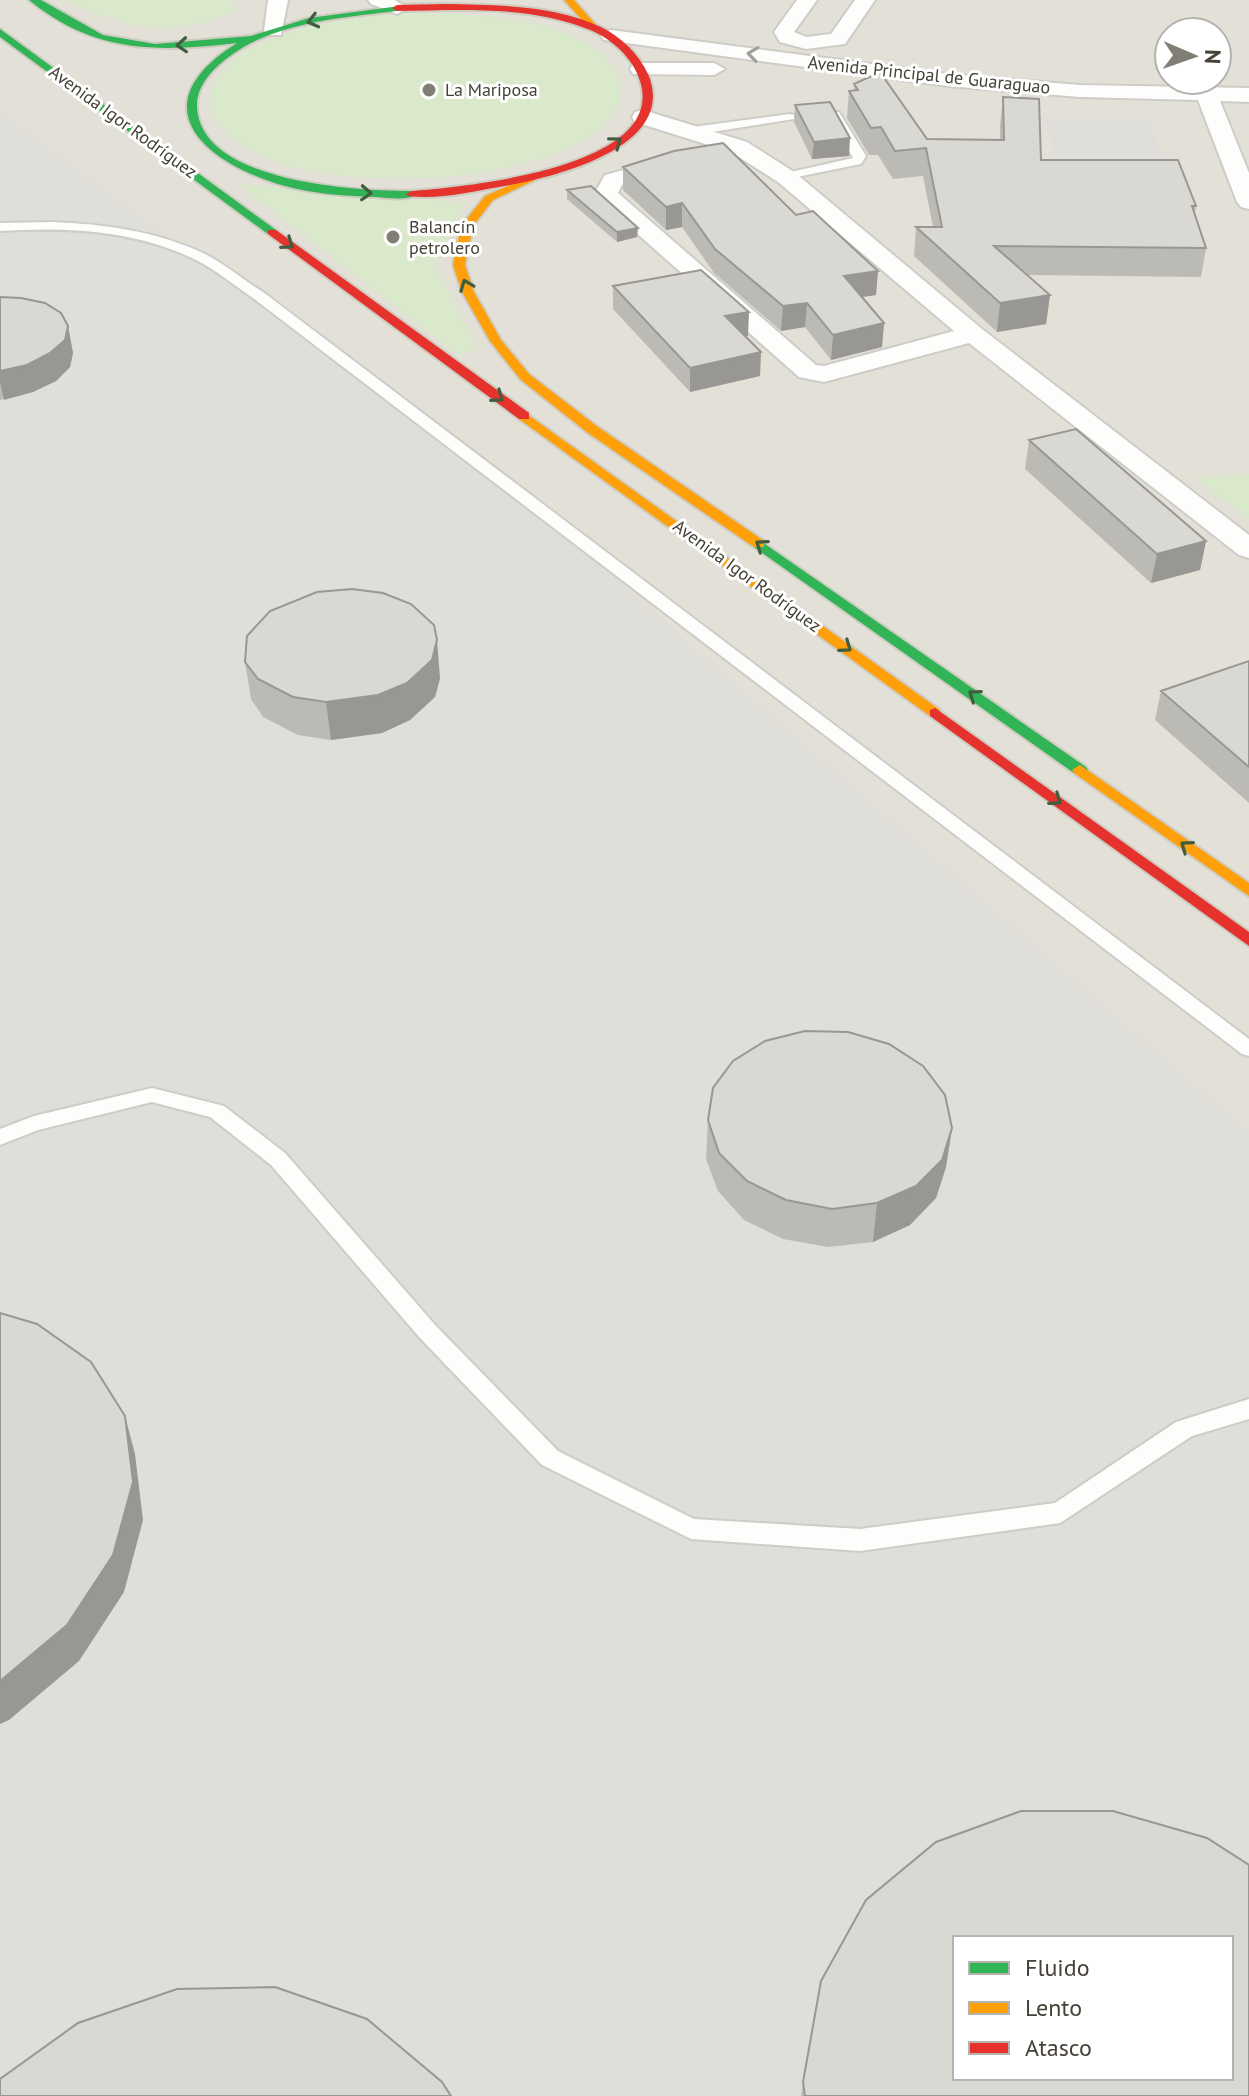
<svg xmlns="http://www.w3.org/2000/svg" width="1249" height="2096" font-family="'PT Sans',sans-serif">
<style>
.residential{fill:#e3e1d7;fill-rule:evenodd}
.industrial{fill:#e0ded8;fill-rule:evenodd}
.green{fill:#dae9cb}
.parking{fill:#dfdeda}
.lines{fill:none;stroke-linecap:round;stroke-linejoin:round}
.lane-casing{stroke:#cdccc7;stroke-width:4}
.street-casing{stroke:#cdccc7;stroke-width:4}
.fast-casing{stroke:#ceccc1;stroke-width:4}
.slow-casing{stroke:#ceccc1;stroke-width:4}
.jam-casing{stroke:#ceccc1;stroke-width:4}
.lane{fill:#fdfdfc;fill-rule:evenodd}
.street{fill:#fdfdfc;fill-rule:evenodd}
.fast{fill:#30b455;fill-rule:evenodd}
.slow{fill:#ff9f0a;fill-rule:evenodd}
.jam{fill:#e5322d;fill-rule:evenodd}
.wall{fill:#bbbab5}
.shaded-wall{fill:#989793}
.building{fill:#d9d8d2;stroke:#989793;stroke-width:2;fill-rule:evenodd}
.oneway{stroke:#405e3e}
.oneway2{stroke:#a19f99}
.poi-dot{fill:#807e75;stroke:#fff;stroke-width:3}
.labels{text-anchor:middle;stroke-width:6;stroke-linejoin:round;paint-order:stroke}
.far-street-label{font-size:18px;fill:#454136;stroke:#fff}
.far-poi-label{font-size:18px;fill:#454136;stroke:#fff;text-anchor:start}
</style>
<rect width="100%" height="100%" fill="#efefea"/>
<!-- residential -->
<path class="residential" d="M0,0h1249v2096h-1249zM1169,32h48v48h-48zM955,1938h276v140h-276z"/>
<!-- industrial -->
<path class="industrial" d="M0,110l560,420 689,600v966h-1249zM955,1938h276v140h-276z"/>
<!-- green -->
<path class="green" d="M64,0h167l5,10c-66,31 -108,18 -172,-10z
M395,13c60,0 162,0 208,42 7,7 13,18 18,25 -1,9 0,23 -5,30 -51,78 -269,82 -347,49 -28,-12 -42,-24 -60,-48 1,-9 1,-23 6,-30 34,-52 125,-61 180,-68z
M237,183l228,20 -30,62 43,84 -20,6z
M1249,474v45l-54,-41z"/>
<!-- parking -->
<path class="parking" d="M1046,119l104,1 19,59 -111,-3z"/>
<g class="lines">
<defs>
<path id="lane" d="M831,112h8l27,44 -5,8 -79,16v-6l71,-16 -24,-44z
M790,114l4,1v4l-101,16 -6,-4 6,-4z
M52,222c52,2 105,9 153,32 20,10 38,26 58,38l986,747v17l-7,-2 -989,-756c-19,-13 -37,-28 -57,-38 -61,-30 -129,-33 -196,-29v-8z
M152,1088l72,18 61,47 151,173 122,125 136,68 166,10 195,-26 121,-81 73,-23v20l-57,17 -132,87 -200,28 -169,-12 -149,-74 -122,-127 -149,-173 -61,-48 -58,-15 -114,28 -38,15v-16l34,-13z"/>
<path id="street" d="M268,0h20l-7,35h-14l-3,-4z
M368,0h27l12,8 -10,6 -26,-10z
M797,0h20l-23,32 12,5 25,-3 24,-34h20l-30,44 -39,5 -26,-7 -6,-10z
M611,30l337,44 132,11 169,3v14l-29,-1 29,72v36l-8,-2 -4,-5 -39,-102 -118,-3 -132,-11 -344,-46 -3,-4 3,-4z
M641,63h73l11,6 -11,6 -81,-1 -3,-5 3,-5z
M643,110l104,32 47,30 188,157 267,206v23l-10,-3 -270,-212 -145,39 -25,-5 -201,-178 -4,-5 11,-19 67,-18 8,2 3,5 -3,5 -58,16 -4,8 198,172 8,1 130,-35 -176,-149 -47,-30 -96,-30 -3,-5 3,-5z"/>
<path id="fast" d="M29,0h12l62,35 52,9 96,-8 58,-18 91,-12v4l-3,1c-50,6 -103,10 -148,33 -22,12 -53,35 -52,62 2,77 160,85 215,85l6,3c-11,7 -29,4 -42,3 -30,-1 -62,-3 -91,-11 -82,-23 -147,-81 -48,-143 -79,9 -142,11 -208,-43z
M0,29l276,201v4h-8l-268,-197z
M759,540l327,227 2,3 -2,3h-12l-320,-226 -2,-3z"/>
<path id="slow" d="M564,0h10l22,25v4h-6z
M526,178l9,2 -42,20 -20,26 -8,39 9,27 27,48 28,34 69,53 166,114v6h-10l-166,-114 -67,-53 -31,-39 -28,-49 -9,-27 8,-39 24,-30z
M524,412l416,298v6h-10l-411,-297v-6z
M1080,765l169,118v13l-175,-123 -2,-3z"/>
<path id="jam" d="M445,4c52,1 109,1 156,23 20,10 38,27 47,47 32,75 -100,105 -149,113 -29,5 -62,13 -91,9l-2,-2 6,-3c52,-4 256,-23 228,-110 -7,-23 -28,-42 -50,-51 -60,-25 -129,-20 -193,-19l-5,-3 5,-3z
M268,230h8l253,183v6h-10l-251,-185z
M935,708l314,224v14l-319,-230v-6z"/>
</defs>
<!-- lane casing -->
<use href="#lane" class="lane-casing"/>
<!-- street casing -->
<use href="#street" class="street-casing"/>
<!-- fast casing -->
<use href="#fast" class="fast-casing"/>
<!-- slow casing -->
<use href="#slow" class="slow-casing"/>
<!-- jam casing -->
<use href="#jam" class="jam-casing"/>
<!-- lane -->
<use href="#lane" class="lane"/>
<!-- street -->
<use href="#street" class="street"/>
<!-- fast -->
<use href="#fast" class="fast"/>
<!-- slow -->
<use href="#slow" class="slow"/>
<!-- jam -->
<use href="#jam" class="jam"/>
</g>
<!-- wall -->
<path class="wall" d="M854,84l73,55h73v-14l3,-28 38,63 155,46 -1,7 11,35 -5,29 -173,-2 22,20 -4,29 -49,8 -83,-76 2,-29h17l-10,-51 -30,3 -15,-24h-9l-22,-37 2,-27 5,-1z
M795,105l54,51 -37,3 -18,-37z
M623,167l253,128 -14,2 22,26 -2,24 -51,13 -26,-33 -24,4 -67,-58 -32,-46 -16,3 -43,-40z
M567,190l71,38 -1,9 -20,5 -50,-43z
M613,286l135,50h-3l15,40 -70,16 -77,-83z
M0,297l68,29 5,27 -3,14 -14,14 -23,11 -33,8z
M1029,440l177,101 -6,29 -49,13 -126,-114z
M1249,661v142l-94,-83 6,-29z
M245,662l195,16 -5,19 -25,23 -28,13 -51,7 -33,-5 -35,-18 -12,-18z
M708,1120l244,8 -6,39 -10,31 -26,27 -37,17 -45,5 -45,-8 -39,-19 -26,-29 -12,-32z
M821,1981l428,115h-448z"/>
<!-- shaded-wall -->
<path class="shaded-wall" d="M850,138l-1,18 -37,3 2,-17z
M682,203v24l-16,3v-23z
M638,228l-1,9 -20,5v-10z
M878,271l-2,24 -34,5 2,-24z
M1050,295l-4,29 -49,8 3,-29z
M807,303l-2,24 -24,4 2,-25z
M749,312l-1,24 -24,3 1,-23z
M884,323l-2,24 -51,13 2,-25z
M68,326l5,27 -3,14 -14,14 -23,11 -29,8 -4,-18v-11z
M761,352l-1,24 -70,16v-24z
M1206,541l-6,29 -49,13 6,-29z
M437,640l3,38 -5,19 -25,23 -28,13 -51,7 -5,-38z
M952,1128l-6,39 -10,31 -26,27 -37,17 4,-39z
M125,1416l10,38 8,66 -19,72 -45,69 -70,59 -9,4v-43z"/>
<!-- building -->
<path class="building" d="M880,72l47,67 77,1 -1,-43 36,2 2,61h137l18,46h-4l14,42 -212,-2 56,49 -50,8 -84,-76h26l-16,-79 -31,3 -14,-24 -10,1 -22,-37 9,-1 -4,-6z
M830,102l20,36 -36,4 -19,-37z
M723,143l73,72 17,-4 65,60 -34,5 40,47 -51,12 -26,-32 -24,3 -68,-57 -33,-46 -16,4 -43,-40 51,-16z
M591,186l47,42 -21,4 -50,-42z
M701,270l48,42 -24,4 36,36 -71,16 -77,-82z
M0,297l21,1 24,5 16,10 7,13 -3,14 -15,13 -23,12 -27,6z
M1076,429l130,112 -49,13 -128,-114z
M352,589l31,4 28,11 23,21 3,15 -5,20 -25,23 -29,12 -52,7 -33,-5 -35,-18 -13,-17 2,-26 23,-25 47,-19z
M1249,661v106l-88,-76z
M805,1031l43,1 41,12 34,22 22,29 7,33 -10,32 -26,26 -39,17 -45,6 -46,-9 -39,-19 -28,-28 -11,-33 5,-32 20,-27 32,-20z
M0,1313l37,11 54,38 34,54 8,66 -20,73 -46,70 -67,56z
M1021,1811h92l94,27 42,27v231h-444l-2,-14 18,-101 45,-81 70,-58zM955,1938h276v140h-276z
M275,1987l92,32 75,63 9,14h-451v-17l78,-56 99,-34z"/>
<!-- one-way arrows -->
<defs><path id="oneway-chevron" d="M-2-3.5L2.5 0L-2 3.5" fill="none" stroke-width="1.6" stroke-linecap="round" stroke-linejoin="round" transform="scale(2)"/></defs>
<g class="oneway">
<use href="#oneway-chevron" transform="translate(313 21) rotate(166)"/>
<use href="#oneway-chevron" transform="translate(182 45) rotate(176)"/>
<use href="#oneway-chevron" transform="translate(616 142) rotate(-37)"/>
<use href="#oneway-chevron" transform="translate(366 193) rotate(3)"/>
<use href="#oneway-chevron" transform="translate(288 244) rotate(36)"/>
<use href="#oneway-chevron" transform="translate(466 285) rotate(-111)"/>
<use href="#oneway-chevron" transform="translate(498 397) rotate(36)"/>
<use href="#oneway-chevron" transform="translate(761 545) rotate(-145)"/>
<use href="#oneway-chevron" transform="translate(846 647) rotate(36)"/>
<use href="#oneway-chevron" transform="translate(974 695) rotate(-145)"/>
<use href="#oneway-chevron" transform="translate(1056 800) rotate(36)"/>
<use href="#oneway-chevron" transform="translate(1186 846) rotate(-144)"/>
</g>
<use class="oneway2" href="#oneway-chevron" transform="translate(753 54) rotate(-172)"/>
<!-- markers -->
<g class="poi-dot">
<circle cx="429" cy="90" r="8"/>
<circle cx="393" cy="237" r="8"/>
</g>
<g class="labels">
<!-- far-street labels -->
<g class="far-street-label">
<text transform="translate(929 75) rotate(6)" y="6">Avenida Principal de Guaraguao</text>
<text transform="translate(123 122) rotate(36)" y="6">Avenida Igor Rodríguez</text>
<text transform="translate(747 576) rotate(36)" y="6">Avenida Igor Rodríguez</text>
</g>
<!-- far-poi labels -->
<g class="far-poi-label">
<text x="445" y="96">La Mariposa</text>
<text x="409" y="233">Balancín<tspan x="409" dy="21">petrolero</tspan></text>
</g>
</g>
<!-- legend -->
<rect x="953" y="1936" width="280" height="144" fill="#ffffff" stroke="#b5b3af" stroke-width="2"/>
<rect x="969" y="1962" width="40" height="12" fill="#30b455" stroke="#b5b3af" stroke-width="2"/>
<text x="1025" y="1976" font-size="24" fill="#454136">Fluido</text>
<rect x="969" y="2002" width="40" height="12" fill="#ff9f0a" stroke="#b5b3af" stroke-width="2"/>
<text x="1025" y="2016" font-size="24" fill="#454136">Lento</text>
<rect x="969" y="2042" width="40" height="12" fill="#e5322d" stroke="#b5b3af" stroke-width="2"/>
<text x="1025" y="2056" font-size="24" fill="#454136">Atasco</text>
<!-- north arrow -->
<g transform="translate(1193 56) rotate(92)"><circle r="38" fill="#ffffff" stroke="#b5b3af" stroke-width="2"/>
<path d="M0-6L14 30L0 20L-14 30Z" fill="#807e75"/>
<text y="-12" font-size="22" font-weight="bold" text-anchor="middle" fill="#454136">N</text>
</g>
</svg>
